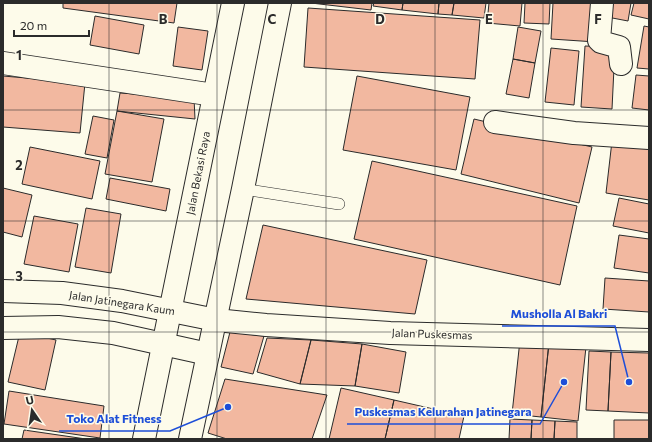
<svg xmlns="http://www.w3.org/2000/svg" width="652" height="442" font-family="Commissioner,sans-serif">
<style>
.building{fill:#f2b8a0;stroke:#2b2b2b}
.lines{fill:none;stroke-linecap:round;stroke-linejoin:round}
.lane-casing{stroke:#2b2b2b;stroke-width:12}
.street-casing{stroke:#2b2b2b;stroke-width:24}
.secondary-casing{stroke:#2b2b2b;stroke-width:24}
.primary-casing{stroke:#2b2b2b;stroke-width:24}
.lane{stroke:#fdfbea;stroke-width:11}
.street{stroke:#fdfbea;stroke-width:22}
.secondary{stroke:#fdfbea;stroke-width:22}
.primary{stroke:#fdfbea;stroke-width:22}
.grid{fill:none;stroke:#2b2b2b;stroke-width:1;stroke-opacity:0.55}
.labels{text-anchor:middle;stroke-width:3;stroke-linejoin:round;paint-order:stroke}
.street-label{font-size:11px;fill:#2b2b2b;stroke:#fdfbea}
.grid-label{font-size:13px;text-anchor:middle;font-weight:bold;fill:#2b2b2b;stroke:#fdfbea;stroke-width:3;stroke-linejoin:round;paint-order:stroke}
.leader{fill:none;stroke:#1d4ed8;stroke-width:1.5}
.callout-dot{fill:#1d4ed8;stroke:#fdfbea;stroke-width:1.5}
.callout-label{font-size:12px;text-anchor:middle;font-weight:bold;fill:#1d4ed8;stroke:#fdfbea;stroke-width:3;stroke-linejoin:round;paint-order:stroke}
</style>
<rect width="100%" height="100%" fill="#fdfbea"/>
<!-- building -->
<path class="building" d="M63,3h114l-3,20 -111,-15z
M311,3h61l-1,7z
M374,3h29l-1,7 -29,-4z
M403,3h36l-1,11 -36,-4z
M439,3h15l-2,12 -14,-1z
M454,3h32l-2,15 -32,-3z
M489,3h33l-2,23 -33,-3z
M525,3h25l-1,21 -25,-1z
M553,3h46l-3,39 -45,-3z
M604,3h27l-3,18 -26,-5z
M634,3h15v16l-18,-4z
M308,8l172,12 -5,59 -171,-12z
M95,16l49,9 -5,29 -49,-9z
M644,26l5,1v42l-12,-1z
M178,27l30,4 -6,39 -29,-4z
M518,27l23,4 -6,32 -22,-4z
M585,46l30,1 -3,62 -31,-2z
M551,48l28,3 -5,54 -29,-3z
M513,59l22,4 -6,35 -23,-4z
M636,75l13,1v34l-17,-2z
M3,76l82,7 -5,50 -77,-6z
M357,76l113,21 -14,73 -113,-20z
M120,93l74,5 1,21 -78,-8z
M117,111l47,8 -12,63 -47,-8z
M93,116l21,4 -7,38 -22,-4z
M474,119l118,28 -13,56 -118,-29z
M612,141l37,4v55l-43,-7z
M30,147l70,14 -8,38 -70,-15z
M372,161l205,45 -17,79 -206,-46z
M110,178l60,11 -4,22 -60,-12z
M3,188l29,7 -10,42 -19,-5z
M619,198l30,6v29l-36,-7z
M86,208l35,6 -10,59 -36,-6z
M34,216l44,8 -9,48 -45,-8z
M263,225l164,35 -12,54 -169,-15z
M619,235l30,4v34l-35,-5z
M605,278l44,3v31l-46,-3z
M20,332l36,8 -11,50 -37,-8z
M230,332l34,4 -11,38 -32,-7z
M267,338l44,2 -11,44 -43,-12z
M311,340l51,4 -7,42 -55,-2z
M520,340l29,3 -8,74 -29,-3z
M549,343l37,4 -8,74 -37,-4z
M362,344l44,8 -7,41 -44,-7z
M589,351l22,1 -3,59 -22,-1z
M611,352l38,1v60l-41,-2z
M225,379l102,16 -15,44h-85l-19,-6z
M341,388l53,12 -9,39h-56z
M9,391l95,15 -4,32 -96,-14z
M394,400l70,16 -5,23h-74z
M510,419l22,1 -1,19h-22z
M532,420l23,1 -1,18h-23z
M614,420h35v19h-35z
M555,421l22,1v17h-23z
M24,430l62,9h-64z"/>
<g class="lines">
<defs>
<path id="lane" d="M243,189l96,15"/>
<path id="street" d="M602,3l-3,37 2,2 18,5 2,17
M3,63l211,32
M495,122l79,11 75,5
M216,320l50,5 124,8 259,7"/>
<path id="secondary" d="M3,291l59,2 60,8 94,19
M3,328l55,-1 55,6 95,21"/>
<path id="primary" d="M144,439l89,-436
M190,439l53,-250 37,-186"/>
</defs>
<!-- lane casing -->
<use href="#lane" class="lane-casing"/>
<!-- street casing -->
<use href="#street" class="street-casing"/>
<!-- secondary casing -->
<use href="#secondary" class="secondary-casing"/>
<!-- primary casing -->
<use href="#primary" class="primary-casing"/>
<!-- lane -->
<use href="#lane" class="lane"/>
<!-- street -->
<use href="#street" class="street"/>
<!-- secondary -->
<use href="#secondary" class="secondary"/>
<!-- primary -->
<use href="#primary" class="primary"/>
</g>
<!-- grid -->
<path class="grid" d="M109,3v436M217,3v436M326,3v436M435,3v436M543,3v436M3,110h646M3,221h646M3,332h646"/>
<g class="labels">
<!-- street labels -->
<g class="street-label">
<text transform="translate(198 173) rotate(-79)" y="4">Jalan Bekasi Raya</text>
<text transform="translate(122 303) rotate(9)" y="4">Jalan Jatinegara Kaum</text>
<text transform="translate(432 334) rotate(2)" y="4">Jalan Puskesmas</text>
</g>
</g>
<g class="grid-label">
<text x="163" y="24">B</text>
<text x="272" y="24">C</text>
<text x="380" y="24">D</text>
<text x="489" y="24">E</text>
<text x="598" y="24">F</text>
<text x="19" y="60">1</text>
<text x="19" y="170">2</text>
<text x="19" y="281">3</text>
</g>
<!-- callouts -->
<path class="leader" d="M629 382L615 326H502M564 382L540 424H347M228 407L170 431H59"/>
<g class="callout-dot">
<circle cx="629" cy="382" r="4"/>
<circle cx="564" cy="382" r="4"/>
<circle cx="228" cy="407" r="4"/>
</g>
<g class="callout-label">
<text x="559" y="318">Musholla Al Bakri</text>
<text x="443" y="416">Puskesmas Kelurahan Jatinegara</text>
<text x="114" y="423">Toko Alat Fitness</text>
</g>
<!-- border -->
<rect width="652" height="442" fill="none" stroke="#2b2b2b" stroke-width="8"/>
<!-- north arrow -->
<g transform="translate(32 410) rotate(347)" stroke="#fdfbea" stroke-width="3" paint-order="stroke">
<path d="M0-3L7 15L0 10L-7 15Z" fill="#2b2b2b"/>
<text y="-6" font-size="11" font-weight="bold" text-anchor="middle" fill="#2b2b2b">U</text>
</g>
<!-- scale -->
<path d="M14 30v6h75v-6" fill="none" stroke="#2b2b2b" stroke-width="2"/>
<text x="20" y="30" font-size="12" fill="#2b2b2b" stroke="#fdfbea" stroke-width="3" paint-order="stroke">20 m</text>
</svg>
